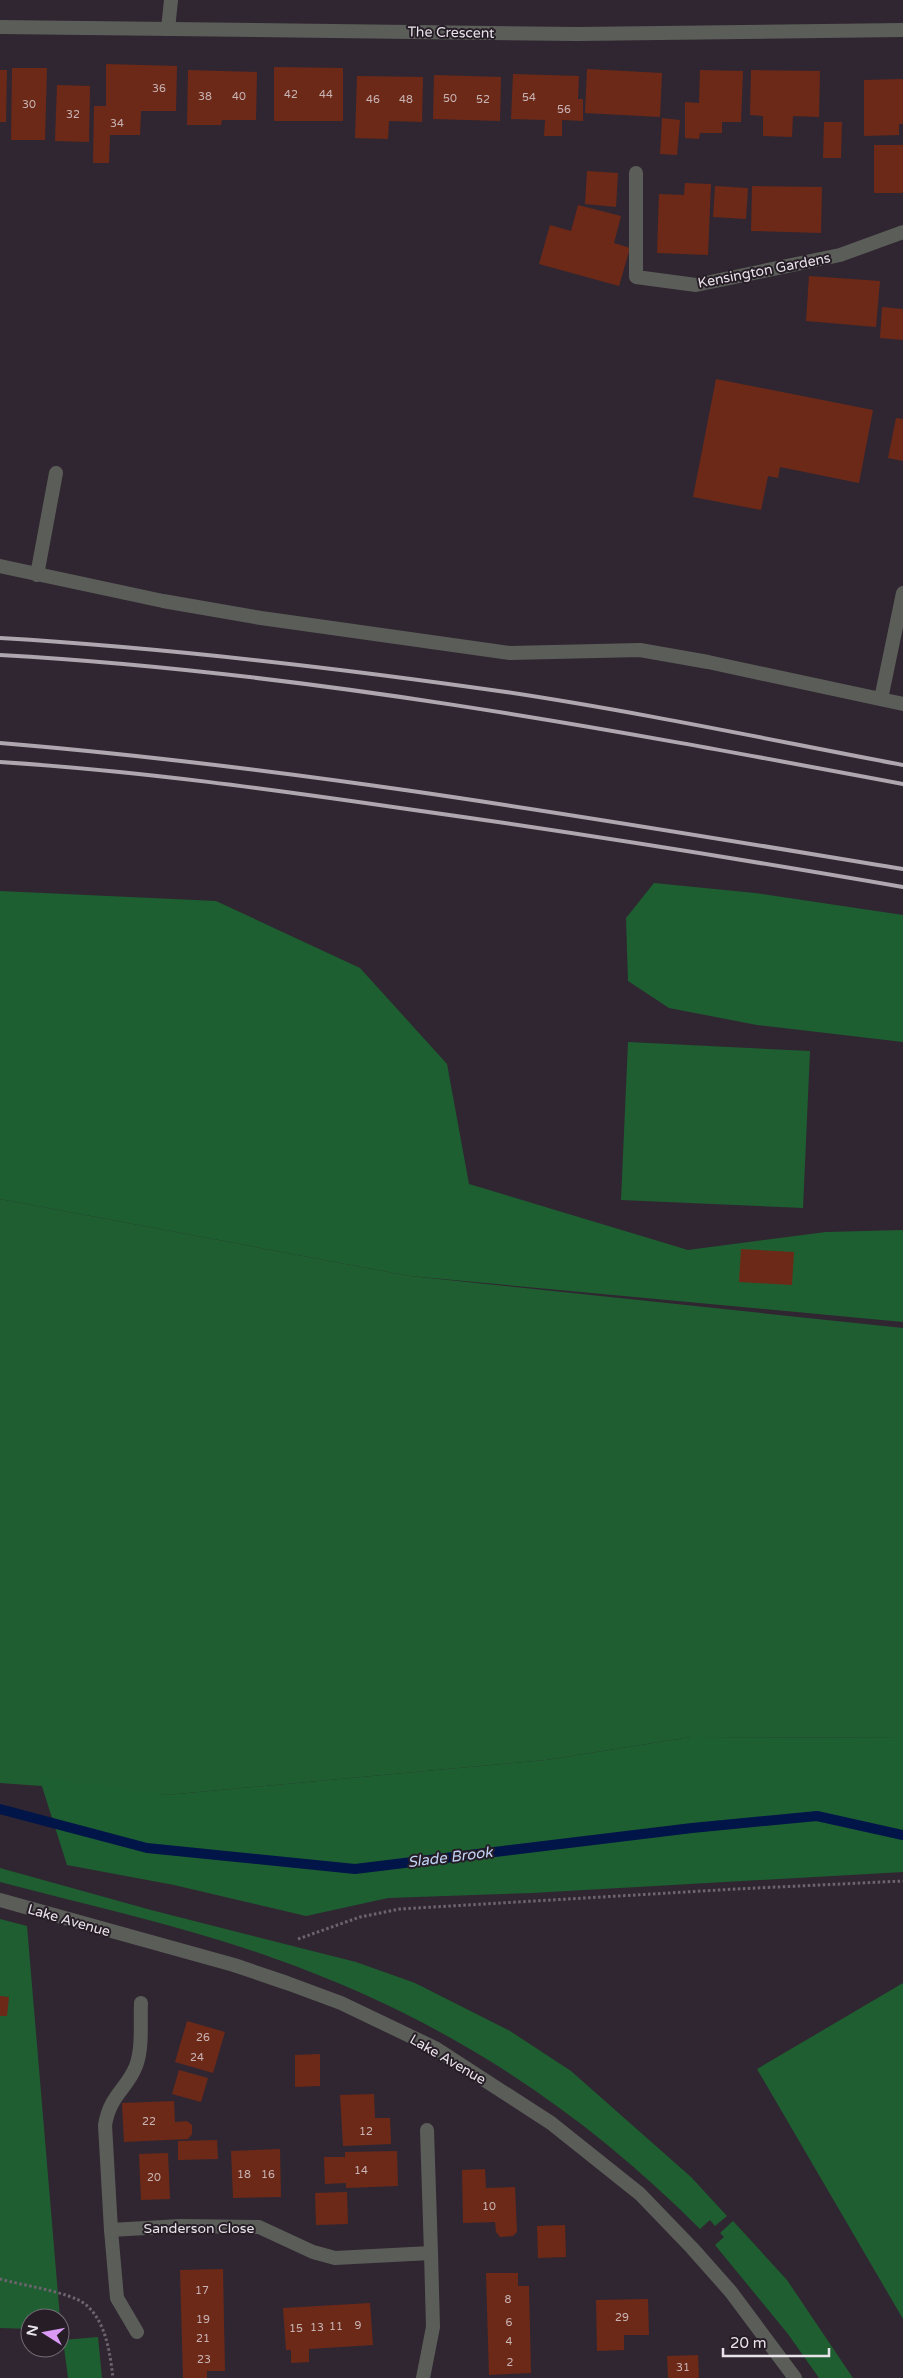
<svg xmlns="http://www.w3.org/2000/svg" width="903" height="2378" font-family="'Varela Round',sans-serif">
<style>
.green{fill:#1f5e31}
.forest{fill:#1e5f31}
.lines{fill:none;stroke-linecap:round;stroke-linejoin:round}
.stream{stroke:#021549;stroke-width:10}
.building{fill:#6c2918}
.path{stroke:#6d646e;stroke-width:3;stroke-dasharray:2.5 2.5;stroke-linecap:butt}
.service{stroke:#5b5e58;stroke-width:14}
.minor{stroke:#5b5e58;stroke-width:14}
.tertiary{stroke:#5b5e58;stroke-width:14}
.rail{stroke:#aea7af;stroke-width:4}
.labels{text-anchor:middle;stroke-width:4;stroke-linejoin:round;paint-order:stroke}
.number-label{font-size:11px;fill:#c9b4b5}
.street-label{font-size:14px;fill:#e8e2e9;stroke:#261d27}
.water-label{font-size:15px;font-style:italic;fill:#c1d4f6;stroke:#261d27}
</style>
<rect width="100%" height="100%" fill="#302631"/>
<!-- green -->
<path class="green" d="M628,1042l182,9 -7,157 -182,-8z
M0,1199l410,77 493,52v410l-212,-1 -145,23 -380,35 -166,-12z
M0,1868l151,42 205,52 59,21 95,48 61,40 120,106 36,39 -12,10 -5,-6 -10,9c-123,-124 -262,-213 -427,-271 -89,-32 -182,-52 -273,-76z
M0,1919l27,7 33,392h-30v11l-30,-1z
M903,1983v336l-146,-250z
M733,2221l54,59 66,98h-34l-31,-44 -73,-89 9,-8 -4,-4z"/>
<!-- forest -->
<path class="forest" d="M654,883l101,10 148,22v127l-146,-17 -88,-17 -41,-27 -2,-63z
M0,891l216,10 144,67 87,96 22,120 219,66 138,-18 77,-2v92l-493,-46 -410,-77z
M691,1737l212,1v134l-371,21 -144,5 -82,18 -132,-31 -107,-20 -28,-88 127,18 380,-35z
M98,2337l4,41h-34l-5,-38z"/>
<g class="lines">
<!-- stream -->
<path class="stream" d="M0,1809l147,39 208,21 337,-41 125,-12 86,19"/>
</g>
<!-- building -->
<path class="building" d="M106,64l71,2 -1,45h-35l-1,24h-30l-1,28h-16l1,-57h12z
M274,67l69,1v53h-69z
M12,68h35l-2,72h-34z
M587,69l75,4 -2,44 -75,-4z
M0,70h7l-1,52h-6z
M188,70l69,2 -1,48h-34l-1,5h-34z
M700,70l43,1 -2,51h-19v11h-22l-1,6 -14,-1v-36l14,1z
M751,70l69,1 -1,46 -26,-1 -1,21 -29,-1v-20l-13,-1z
M513,74l66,2 -1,23h5v22l-21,-1v16h-18l1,-16 -34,-1z
M434,75l67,2 -1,44 -67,-2z
M357,76l66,1 -1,45 -33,-1 -1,18 -33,-1z
M903,79v45h-4v11l-35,1v-56z
M57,85l33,1 -1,56 -34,-1z
M662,118l18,2 -3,35 -17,-1z
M824,122h18l-1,36h-18z
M874,145h29v48h-29z
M587,171l31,2 -2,34 -31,-3z
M685,183l26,1 -3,71 -51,-2 2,-59 25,1z
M715,186l33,2 -2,31 -33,-2z
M752,186l70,1 -1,46 -70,-2z
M578,205l43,11 -7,27 16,5 -11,38 -80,-22 11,-39 21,6z
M809,276l71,5 -4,46 -70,-6z
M882,307l21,2v31l-23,-2z
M716,379l157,31 -14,73 -79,-16 -2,11 -10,-2 -7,34 -68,-13z
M896,418l7,1v42l-15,-3z
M741,1249l53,3 -2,33 -53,-3z
M0,1996l9,1 -2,19h-7z
M187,2021l38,11 -12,41 -38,-11z
M320,2054v32l-25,1v-32z
M179,2070l29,8 -7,24 -29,-8z
M374,2094l1,24h15l1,26 -48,2 -3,-51z
M174,2101l1,21 12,-1 5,4v9l-4,5 -64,3 -2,-39z
M217,2140l1,19 -40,1v-19z
M280,2149l1,48 -48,1 -2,-47z
M397,2151l1,35 -52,2v-5l-21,1 -1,-27h21v-5z
M168,2153l2,46 -29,1 -2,-46z
M485,2169l1,19 29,-1 2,45 -4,4 -13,1 -4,-5 -1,-10 -32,1 -1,-53z
M347,2192l1,32 -32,1 -1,-32z
M565,2225l1,32 -28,1 -1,-32z
M223,2269l2,102h-18v7h-24l-3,-108z
M486,2273h32v13h11l2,87 -42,2z
M648,2299l1,36h-25v15l-27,1 -1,-51z
M370,2303l3,42 -64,4v13l-18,1v-13h-5l-3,-42z
M698,2355l1,23h-31l-1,-22z"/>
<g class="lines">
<!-- path -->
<path class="path" d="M298,1939l62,-22 40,-8 336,-20 167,-8
M0,2279c20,6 70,13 85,25 21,17 25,49 28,74"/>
<!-- service -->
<path class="service" d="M168,29l3,-29
M0,566l163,35 98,17 249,35 130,-3 68,12 195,42
M37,575l19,-102
M881,699l22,-106
M111,2230l-6,-105c5,-30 22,-36 31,-59 7,-19 4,-43 5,-63"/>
<!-- minor -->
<path class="minor" d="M0,27l577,7 326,-4
M636,173v104l60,8 144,-30 63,-23
M427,2130l4,123
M137,2332l-20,-34 -6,-68 69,-4 79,1 54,25 22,6 96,-5 2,74 -10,51"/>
<!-- tertiary -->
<path class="tertiary" d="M0,1900l234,65 53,18 54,20 94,45 116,75 89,71 52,54 39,44 64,86"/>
<!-- rail -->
<path class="rail" d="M0,638c169,10 338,30 506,54 133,20 265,48 397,73
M0,655c304,17 604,73 903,129
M0,743c303,25 603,77 903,126
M0,762c139,9 277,28 414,48 164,23 326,49 489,77"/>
</g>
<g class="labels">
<!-- number labels -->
<g class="number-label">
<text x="159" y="92">36</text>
<text x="291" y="98">42</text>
<text x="326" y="98">44</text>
<text x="205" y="100">38</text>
<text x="239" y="100">40</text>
<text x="529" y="101">54</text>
<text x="450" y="102">50</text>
<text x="373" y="103">46</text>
<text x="406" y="103">48</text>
<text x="483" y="103">52</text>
<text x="29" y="108">30</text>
<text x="564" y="113">56</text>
<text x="73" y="118">32</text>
<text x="117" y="127">34</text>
<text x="203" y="2041">26</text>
<text x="197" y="2061">24</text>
<text x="149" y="2125">22</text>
<text x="366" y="2135">12</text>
<text x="361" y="2174">14</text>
<text x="244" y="2178">18</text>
<text x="268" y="2178">16</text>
<text x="154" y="2181">20</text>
<text x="489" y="2210">10</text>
<text x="202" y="2294">17</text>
<text x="508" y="2303">8</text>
<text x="622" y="2321">29</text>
<text x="203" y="2323">19</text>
<text x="509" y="2326">6</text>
<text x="358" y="2329">9</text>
<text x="336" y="2330">11</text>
<text x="317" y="2331">13</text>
<text x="296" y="2332">15</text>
<text x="203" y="2342">21</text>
<text x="509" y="2345">4</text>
<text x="204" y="2363">23</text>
<text x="510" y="2366">2</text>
<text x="683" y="2371">31</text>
</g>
<!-- street labels -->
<g class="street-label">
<text transform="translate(451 32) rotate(1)" y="5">The Crescent</text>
<text transform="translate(764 270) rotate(-11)" y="5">Kensington Gardens</text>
<text transform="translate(69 1920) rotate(16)" y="5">Lake Avenue</text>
<text transform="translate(448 2059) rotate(30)" y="5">Lake Avenue</text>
<text x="199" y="2233">Sanderson Close</text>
</g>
<!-- water labels -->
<g class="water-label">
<text transform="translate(450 1857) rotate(-7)" y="5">Slade Brook</text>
</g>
</g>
<!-- north arrow -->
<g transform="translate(45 2333) rotate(281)"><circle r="24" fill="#261d27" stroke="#746c75"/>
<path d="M0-4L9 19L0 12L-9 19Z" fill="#da9af6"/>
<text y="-8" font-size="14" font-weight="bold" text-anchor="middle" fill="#e8e2e9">N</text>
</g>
<!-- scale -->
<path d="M723 2348v8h106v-8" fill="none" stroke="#e8e2e9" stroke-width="2.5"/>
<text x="730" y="2348" font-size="15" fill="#e8e2e9" stroke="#261d27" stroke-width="4" paint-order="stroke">20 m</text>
</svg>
